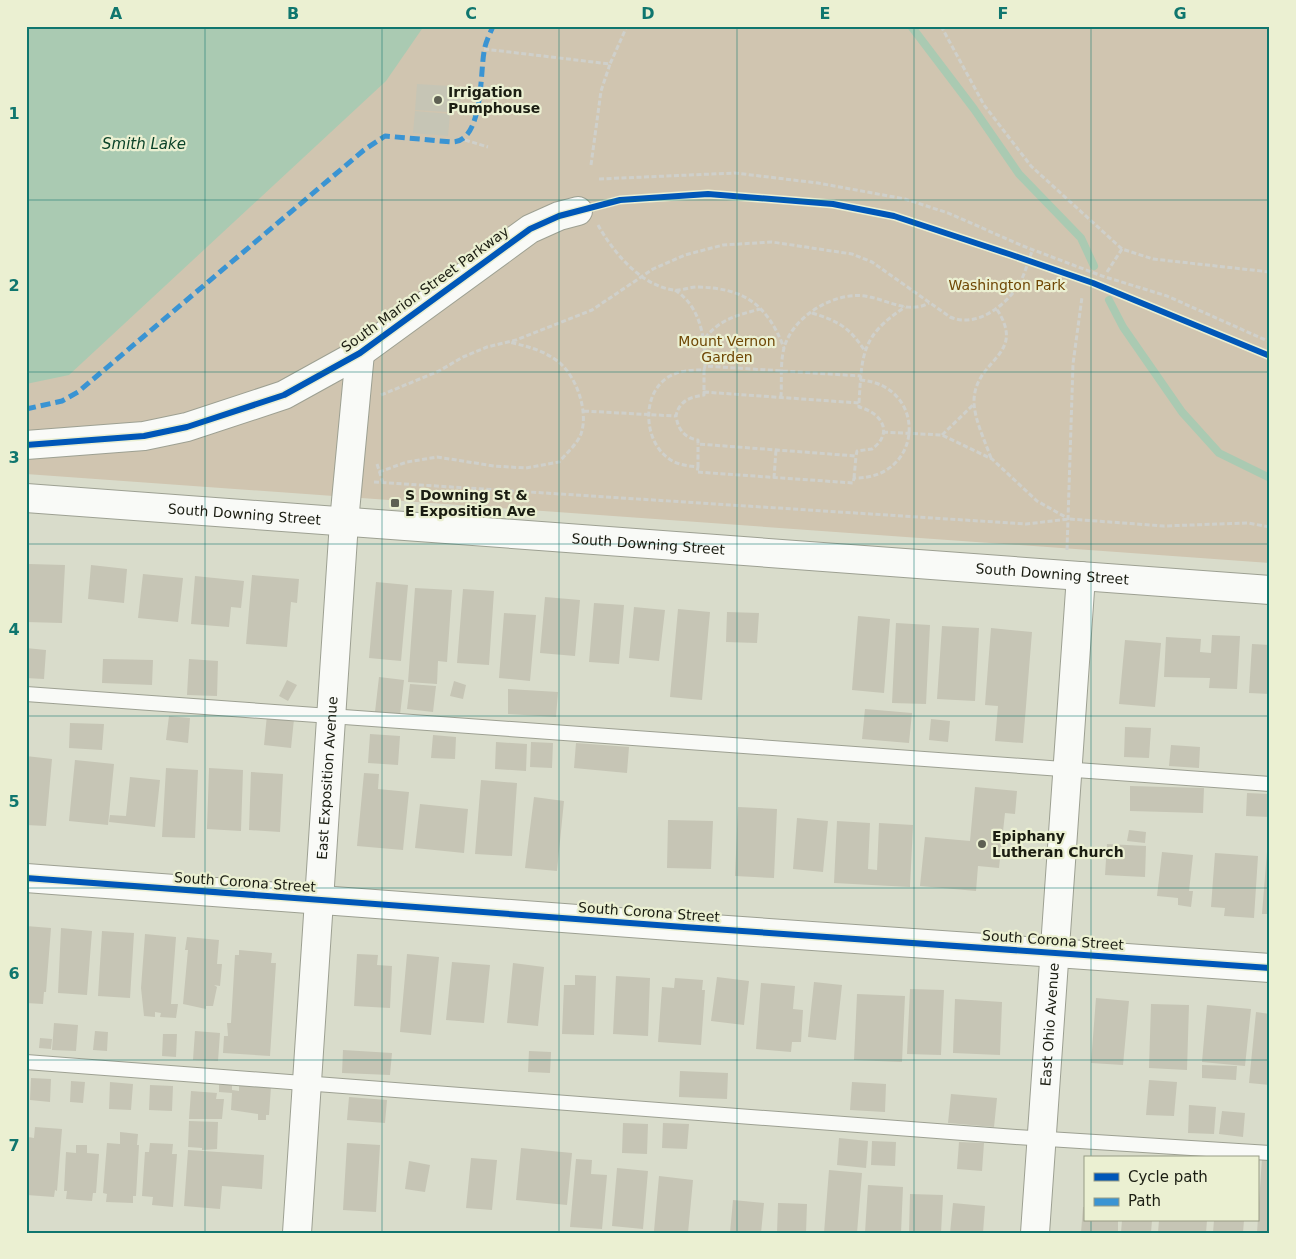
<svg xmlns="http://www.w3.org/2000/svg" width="1296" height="1259" font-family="'DejaVu Sans',sans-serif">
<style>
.green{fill:#d0c5b0}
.water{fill:#aacab2}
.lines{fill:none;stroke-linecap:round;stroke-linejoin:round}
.stream{stroke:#aacab2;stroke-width:8}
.building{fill:#c6c5b5}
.service-casing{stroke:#9da092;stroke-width:16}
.minor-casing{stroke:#9da092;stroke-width:30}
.secondary-casing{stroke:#9da092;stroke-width:30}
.path{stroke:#cfd0cb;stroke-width:3;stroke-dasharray:5 2.5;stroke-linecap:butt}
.service{stroke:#f9faf7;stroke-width:14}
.minor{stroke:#f9faf7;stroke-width:28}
.secondary{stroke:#f9faf7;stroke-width:28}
.quiet{stroke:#3a94d3;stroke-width:5;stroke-dasharray:10 5;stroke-linecap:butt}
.cycleway-casing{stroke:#ebf0d2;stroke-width:9}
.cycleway{stroke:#0057b8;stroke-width:6}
.grid{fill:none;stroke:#0f766e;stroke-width:1;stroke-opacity:0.55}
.poi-dot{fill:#5e6053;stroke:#ebf0d2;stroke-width:2}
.labels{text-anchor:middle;stroke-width:4.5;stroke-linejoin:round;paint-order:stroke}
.poi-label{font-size:14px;font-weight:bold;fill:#1b1d12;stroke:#ebf0d2;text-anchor:start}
.park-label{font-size:14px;fill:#6f4705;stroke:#ebf0d2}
.street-label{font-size:14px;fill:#1b1d12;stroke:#ebf0d2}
.water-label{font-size:15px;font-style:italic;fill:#0b4329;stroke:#ebf0d2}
.neatline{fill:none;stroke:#0f766e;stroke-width:2}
.grid-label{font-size:16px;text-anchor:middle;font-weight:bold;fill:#0f766e}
</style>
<rect width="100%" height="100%" fill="#d9dccb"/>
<!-- green -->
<path class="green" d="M26,26h1244v537l-1244,-89z"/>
<!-- water -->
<path class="water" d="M26,26h398l-38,55 -317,294 -43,9z"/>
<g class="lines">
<!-- stream -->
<path class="stream" d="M911,26l63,83 45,65 62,64 13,28
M1109,300l14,27 59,85 37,41 51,25"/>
</g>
<!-- building -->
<path class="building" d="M417,84l33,2v3l11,1 -1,20h-12v2l-33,-2z
M415,111l35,3 -2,22 -35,-3z
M29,564l36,1 -3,58 -36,-1z
M91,565l36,4 -3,34 -36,-4z
M143,574l40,4 -5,44 -40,-4z
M252,575l47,4 -2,24 -6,-1 -4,45 -41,-3z
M195,576l49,5 -3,27 -10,-1 -2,20 -38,-3z
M376,582l32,3 -7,76 -32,-3z
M415,588l37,2 -5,72 -9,-1 -1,23 -29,-2z
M463,589l31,2 -5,74 -32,-2z
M545,597l35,3 -5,56 -35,-3z
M594,603l30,2 -5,59 -30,-2z
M634,607l31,3 -6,51 -30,-3z
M678,609l32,3 -8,88 -32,-3z
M727,612l32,1 -2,30 -31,-1z
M504,613l32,2 -6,66 -31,-3z
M858,616l32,3 -6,74 -32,-3z
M896,623l34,2 -4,79 -34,-1z
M942,626l37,2 -4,73 -38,-2z
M991,628l41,4 -9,111 -28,-2 3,-35 -13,-1z
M1212,635l28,1 -3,53 -28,-1 1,-10 -46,-1 2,-40 35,2 -1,13 11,1z
M1125,640l36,3 -6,64 -36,-3z
M1252,644l18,1v49l-21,-1z
M26,648l20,2 -2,29 -18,-1z
M103,659l50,1 -1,25 -50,-2z
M189,659l29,2 -1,35 -30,-1z
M379,677l25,3 -4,35 -25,-3z
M287,680l10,5 -9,16 -9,-5z
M454,681l12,4 -3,14 -13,-3z
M410,684l26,2 -3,26 -26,-3z
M508,689l50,3 -2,25 -48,-3z
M865,709l47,4 -3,30 -47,-4z
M267,715l27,4 -3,29 -27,-3z
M169,716l21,2 -2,25 -22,-3z
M931,719l19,2 -2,21 -19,-2z
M70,723l34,1 -2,26 -33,-2z
M1125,727l26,1 -2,30 -25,-1z
M370,734l30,2 -2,29 -30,-2z
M433,735l23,2 -1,22 -24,-1z
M496,742l31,2 -1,27 -31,-2z
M531,742l22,1 -1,25 -22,-1z
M576,743l53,4 -2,26 -53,-5z
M1171,745l29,2 -1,21 -30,-2z
M26,756l26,3 -6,67 -20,-1z
M75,760l39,4 -6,61 -39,-4z
M166,768l32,2 -3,68 -33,-1z
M209,768l34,2 -2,61 -34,-2z
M251,772l32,2 -3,58 -31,-2z
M364,773l15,1 -1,15 31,3 -6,58 -46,-4z
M130,777l30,3 -5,47 -46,-5 1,-7 16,1z
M481,780l36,3 -5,73 -37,-2z
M1130,786l74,2 -1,25 -73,-2z
M975,787l42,4 -2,23 -10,-1 -6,55 -21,-2 -2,25 -56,-5 5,-49 45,4z
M1247,793l23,1v23l-24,-1z
M534,797l30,4 -7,70 -32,-3z
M420,804l48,5 -4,44 -49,-5z
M738,807l39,2 -3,69 -39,-2z
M797,818l31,3 -5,51 -30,-3z
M668,820l45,1 -2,48 -44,-1z
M837,821l33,2 -2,46 9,1 2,-47 34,2 -3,62 -76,-4z
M1129,830l17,2 -1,11 -18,-2z
M1268,839h2v75h-8z
M1107,844l39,2 -1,31 -40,-2z
M1162,852l31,3 -4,36h4l-2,16 -13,-2v-7l-21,-2z
M1215,853l43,3 -4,62 -30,-2 1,-8 -14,-1z
M26,926l25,2 -5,64h-2l-1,12 -17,-1z
M61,928l31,3 -5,64 -29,-2z
M102,931l32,2 -4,65 -32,-2z
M145,934l31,3 -5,67h7l-2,14 -16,-1 1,-4 -6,-1v5l-11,-1 -3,-28z
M187,937l32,3 -2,24h5l-2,22 -6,-1 3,2 -4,19h-7v3l-23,-5 5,-54h-3z
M239,950l33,3 -1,10h5l-6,93 -47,-3 1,-17h4l-1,-13h4l4,-68h4z
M357,954l21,1 -1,10 15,1 -2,42 -36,-2z
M407,954l32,3 -8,78 -31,-3z
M452,962l38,3 -6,58 -38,-3z
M513,963l31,4 -6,59 -31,-3z
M575,975l21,1 -2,59 -32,-1 2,-49h11z
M616,976l34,2 -2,58 -35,-2z
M717,977l32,4 -5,44 -33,-4z
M675,978l28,2 -1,10h3l-4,55 -43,-3 4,-55 12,1z
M814,982l28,3 -6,55 -28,-3z
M761,983l34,3 -2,23 10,1 -2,32h-9l-1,10 -35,-3z
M910,989l34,1 -3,65 -34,-1z
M857,994l48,2 -3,66 -48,-2z
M1096,998l33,3 -6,64 -32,-2z
M955,999l47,3 -2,53 -47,-2z
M1151,1004l38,1 -2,65 -38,-2z
M1207,1005l44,4 -6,57 -43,-4z
M1256,1012l14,2v71l-21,-2z
M54,1023l24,2 -2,26 -24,-1z
M95,1031l13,1 -1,19 -14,-1z
M195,1031l25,2 -2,28 -25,-1z
M163,1034h14l-1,23 -14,-1z
M40,1038l12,1 -1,10 -12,-1z
M343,1050l49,3 -2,22 -48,-2z
M529,1051l22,1 -1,21 -22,-1z
M1202,1065l35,1 -1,14 -34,-2z
M680,1071l48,2 -1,26 -48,-2z
M31,1078l20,1 -1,23 -20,-2z
M1149,1080l28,2 -3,34 -28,-1z
M71,1081l14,1 -2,21 -13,-1z
M110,1082l23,2 -2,26 -22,-1z
M852,1082l34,2 -1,28 -35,-2z
M150,1085l23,1 -1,25 -23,-1z
M219,1085h13v5l7,1v-6l32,2 -2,28h-3v5h-8v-6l-27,-4 1,-17 -13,-1z
M191,1091l26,2 -1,6h8l-2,20h-33z
M951,1094l46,4 -3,29 -46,-4z
M349,1097l38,3 -2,23 -38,-3z
M1189,1105l27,2 -2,27 -26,-1z
M1222,1111l23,2 -2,24 -24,-3z
M189,1121l29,1 -1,27 -15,1v-2l-14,-1z
M623,1123l25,1 -1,30 -25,-1z
M663,1123l26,1 -2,25 -25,-1z
M35,1127l27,2 -5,62 -2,-1 -1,7 -27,-2 1,-58 6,1z
M120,1132l18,2 -1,11h2l-3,51h-3v7l-27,-1 1,-8 -4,-1 4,-50 13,1z
M839,1138l29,3 -2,27 -29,-3z
M872,1141l24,1 -1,24 -24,-1z
M959,1142l25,1 -2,28 -25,-2z
M150,1143l23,1 -1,10h5l-4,53 -21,-2 1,-8 -11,-1 3,-44h4z
M347,1143l33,2 -4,67 -33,-2z
M76,1145h11v8l12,1 -3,39h-3l-1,8 -26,-2 1,-8h-3l2,-39 10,1z
M521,1148l51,5 -5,52 -51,-5z
M188,1150l76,5 -2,34 -40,-3 -2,23 -36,-3z
M471,1158l26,2 -5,50 -26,-2z
M1262,1158h8v75h-13z
M576,1159l16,1 -1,14 16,1 -5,54 -32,-2z
M409,1161l21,4 -5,27 -20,-3z
M617,1168l31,3 -5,58 -31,-3z
M829,1170l33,3 -5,60h-33z
M659,1176l34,4 -5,53 -34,-2z
M868,1185l35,2 -2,46h-36z
M910,1194l33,1 -2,38h-32z
M733,1200l31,3 -3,30h-31z
M778,1203l29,1 -1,29h-29z
M953,1203l32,3 -2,27h-33z
M1083,1207h2v13h33v13h-37z
M1122,1220h30l-1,13h-30z
M1159,1220h48l-1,13h-48z
M1214,1220h30l-1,13h-30z"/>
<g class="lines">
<defs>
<path id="service" d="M26,694l1244,90
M26,1062l990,75 254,16"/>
<g id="minor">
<path d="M26,445l118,-9 43,-9 97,-32 76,-42 170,-124 29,-13 19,-5"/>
<path d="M26,878l658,49 586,41"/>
<path id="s1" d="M297,1233l47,-711 16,-169"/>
<path id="s2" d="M1035,1233l46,-657"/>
</g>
<g id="secondary">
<path id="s3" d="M26,498l1244,92"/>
</g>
</defs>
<!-- service casing -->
<use href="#service" class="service-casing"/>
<!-- minor casing -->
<use href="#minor" class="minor-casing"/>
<!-- secondary casing -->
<use href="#secondary" class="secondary-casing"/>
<!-- path -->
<path class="path" d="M941,26l43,79 47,61 91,83 31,10 117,13
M484,49l126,15 17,-38
M465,140l23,7
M591,165l10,-74 9,-27
M599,179l136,-6 83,10 87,16 43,14 75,33 79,30 65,20 103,46
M598,225c15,27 43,61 76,65 7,1 16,-3 23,-3 47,1 70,17 87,61
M1107,272l15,-23
M675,290c26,17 30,48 30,76
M812,313c26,8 37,14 53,38
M705,338c15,-19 33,-23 55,-29
M704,370v22
M860,380c68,5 65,99 -6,98l-1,5 -156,-11 1,-5c-10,-1 -21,-2 -30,-9 -25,-18 -27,-66 2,-82 11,-6 23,-6 34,-6l1,-4 156,10
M704,392l155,11v4c23,6 35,26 13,42l-15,2 -1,5 -158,-12v-4c-13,-2 -20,-10 -22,-24 3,-15 14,-19 28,-21z
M381,395l58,-24 24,-14 24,-10 29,-7 76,-30 61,-41 32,-14 38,-10 49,-3 80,12 20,8 78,55c26,11 54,-10 68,-31 7,-11 10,-25 15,-37
M781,397c1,-15 -1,-34 3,-49 9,-33 54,-59 86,-51 19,4 40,17 59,6
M859,403c3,-49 2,-67 46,-96
M584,411l91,5
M883,432l59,3 50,24 45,42 32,18
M942,435l32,-31
M991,458c-6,-17 -16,-37 -17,-55 -1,-45 55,-46 22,-95
M377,464l6,19
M698,467v-23
M379,472l28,-10 30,-5 57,9 32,2 33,-6c7,-8 18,-18 22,-28 8,-23 -5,-60 -25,-74 -14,-10 -30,-14 -47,-18
M774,478l2,-28
M854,478l2,-22
M374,482l652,42 43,-5 95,7 84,-3 22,4
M1067,550l6,-186 9,-67"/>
<!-- service -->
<use href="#service" class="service"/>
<!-- minor -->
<use href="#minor" class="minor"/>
<!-- secondary -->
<use href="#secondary" class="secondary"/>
<!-- quiet -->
<path class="quiet" d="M26,409l36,-8 16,-9 286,-242 21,-14 67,6c31,0 28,-67 32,-90 1,-9 6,-18 9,-26"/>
<defs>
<path id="cycleway" d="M26,445l118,-9 43,-9 97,-32 76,-42 170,-124 29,-13 61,-16 88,-6 125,10 61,12 115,38 84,29 177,73
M26,878l658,49 586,41"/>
</defs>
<!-- cycleway casing -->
<use href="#cycleway" class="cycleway-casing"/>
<!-- cycleway -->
<use href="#cycleway" class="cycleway"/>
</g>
<!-- grid -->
<path class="grid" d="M205,26v1207M382,26v1207M559,26v1207M737,26v1207M914,26v1207M1091,26v1132M26,200h1244M26,372h1244M26,544h1244M26,716h1244M26,888h1244M26,1060h1244M1091,1220v13"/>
<!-- markers -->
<g class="poi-dot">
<circle cx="438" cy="100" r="5"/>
<rect x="390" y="498" width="10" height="10" rx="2.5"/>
<circle cx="982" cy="844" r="5"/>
</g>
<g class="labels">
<!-- poi labels -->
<g class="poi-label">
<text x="448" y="97">Irrigation<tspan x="448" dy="16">Pumphouse</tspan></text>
<text x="405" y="500">S Downing St &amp;<tspan x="405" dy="16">E Exposition Ave</tspan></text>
<text x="992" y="841">Epiphany<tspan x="992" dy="16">Lutheran Church</tspan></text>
</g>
<!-- park labels -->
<g class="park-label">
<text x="1007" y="290">Washington Park</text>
<text x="727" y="346">Mount Vernon<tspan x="727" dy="16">Garden</tspan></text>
</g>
<!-- street labels -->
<g class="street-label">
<text transform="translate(425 289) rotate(-36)" y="5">South Marion Street Parkway</text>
<text dy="5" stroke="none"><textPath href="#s3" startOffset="219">South Downing Street</textPath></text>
<text dy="5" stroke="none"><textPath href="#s3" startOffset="624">South Downing Street</textPath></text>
<text dy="5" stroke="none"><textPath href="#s3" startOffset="1029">South Downing Street</textPath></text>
<text dy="5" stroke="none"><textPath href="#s1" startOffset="456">East Exposition Avenue</textPath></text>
<text transform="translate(245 882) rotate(4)" y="5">South Corona Street</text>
<text transform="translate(649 912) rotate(4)" y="5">South Corona Street</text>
<text transform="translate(1053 940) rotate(4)" y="5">South Corona Street</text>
<text dy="5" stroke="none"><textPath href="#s2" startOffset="209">East Ohio Avenue</textPath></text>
</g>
<!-- water labels -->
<g class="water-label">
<text x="144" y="149">Smith Lake</text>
</g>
</g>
<!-- border -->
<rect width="1296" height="1259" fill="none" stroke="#ebf0d2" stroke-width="55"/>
<!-- legend -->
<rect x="1084" y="1156" width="175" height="65" fill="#ebf0d2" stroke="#989c85"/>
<rect x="1094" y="1173" width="25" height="8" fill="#0057b8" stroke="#989c85"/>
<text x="1128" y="1182" font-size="15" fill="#1b1d12">Cycle path</text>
<rect x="1094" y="1198" width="25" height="8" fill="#3a94d3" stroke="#989c85"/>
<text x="1128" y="1206" font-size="15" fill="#1b1d12">Path</text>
<rect x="28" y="28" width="1240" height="1204" class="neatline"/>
<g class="grid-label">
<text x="116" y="19">A</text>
<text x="293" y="19">B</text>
<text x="471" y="19">C</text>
<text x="648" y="19">D</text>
<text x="825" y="19">E</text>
<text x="1003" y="19">F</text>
<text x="1180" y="19">G</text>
<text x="14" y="119">1</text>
<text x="14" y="291">2</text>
<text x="14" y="463">3</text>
<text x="14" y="635">4</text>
<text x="14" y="807">5</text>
<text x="14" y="979">6</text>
<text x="14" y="1151">7</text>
</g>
</svg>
